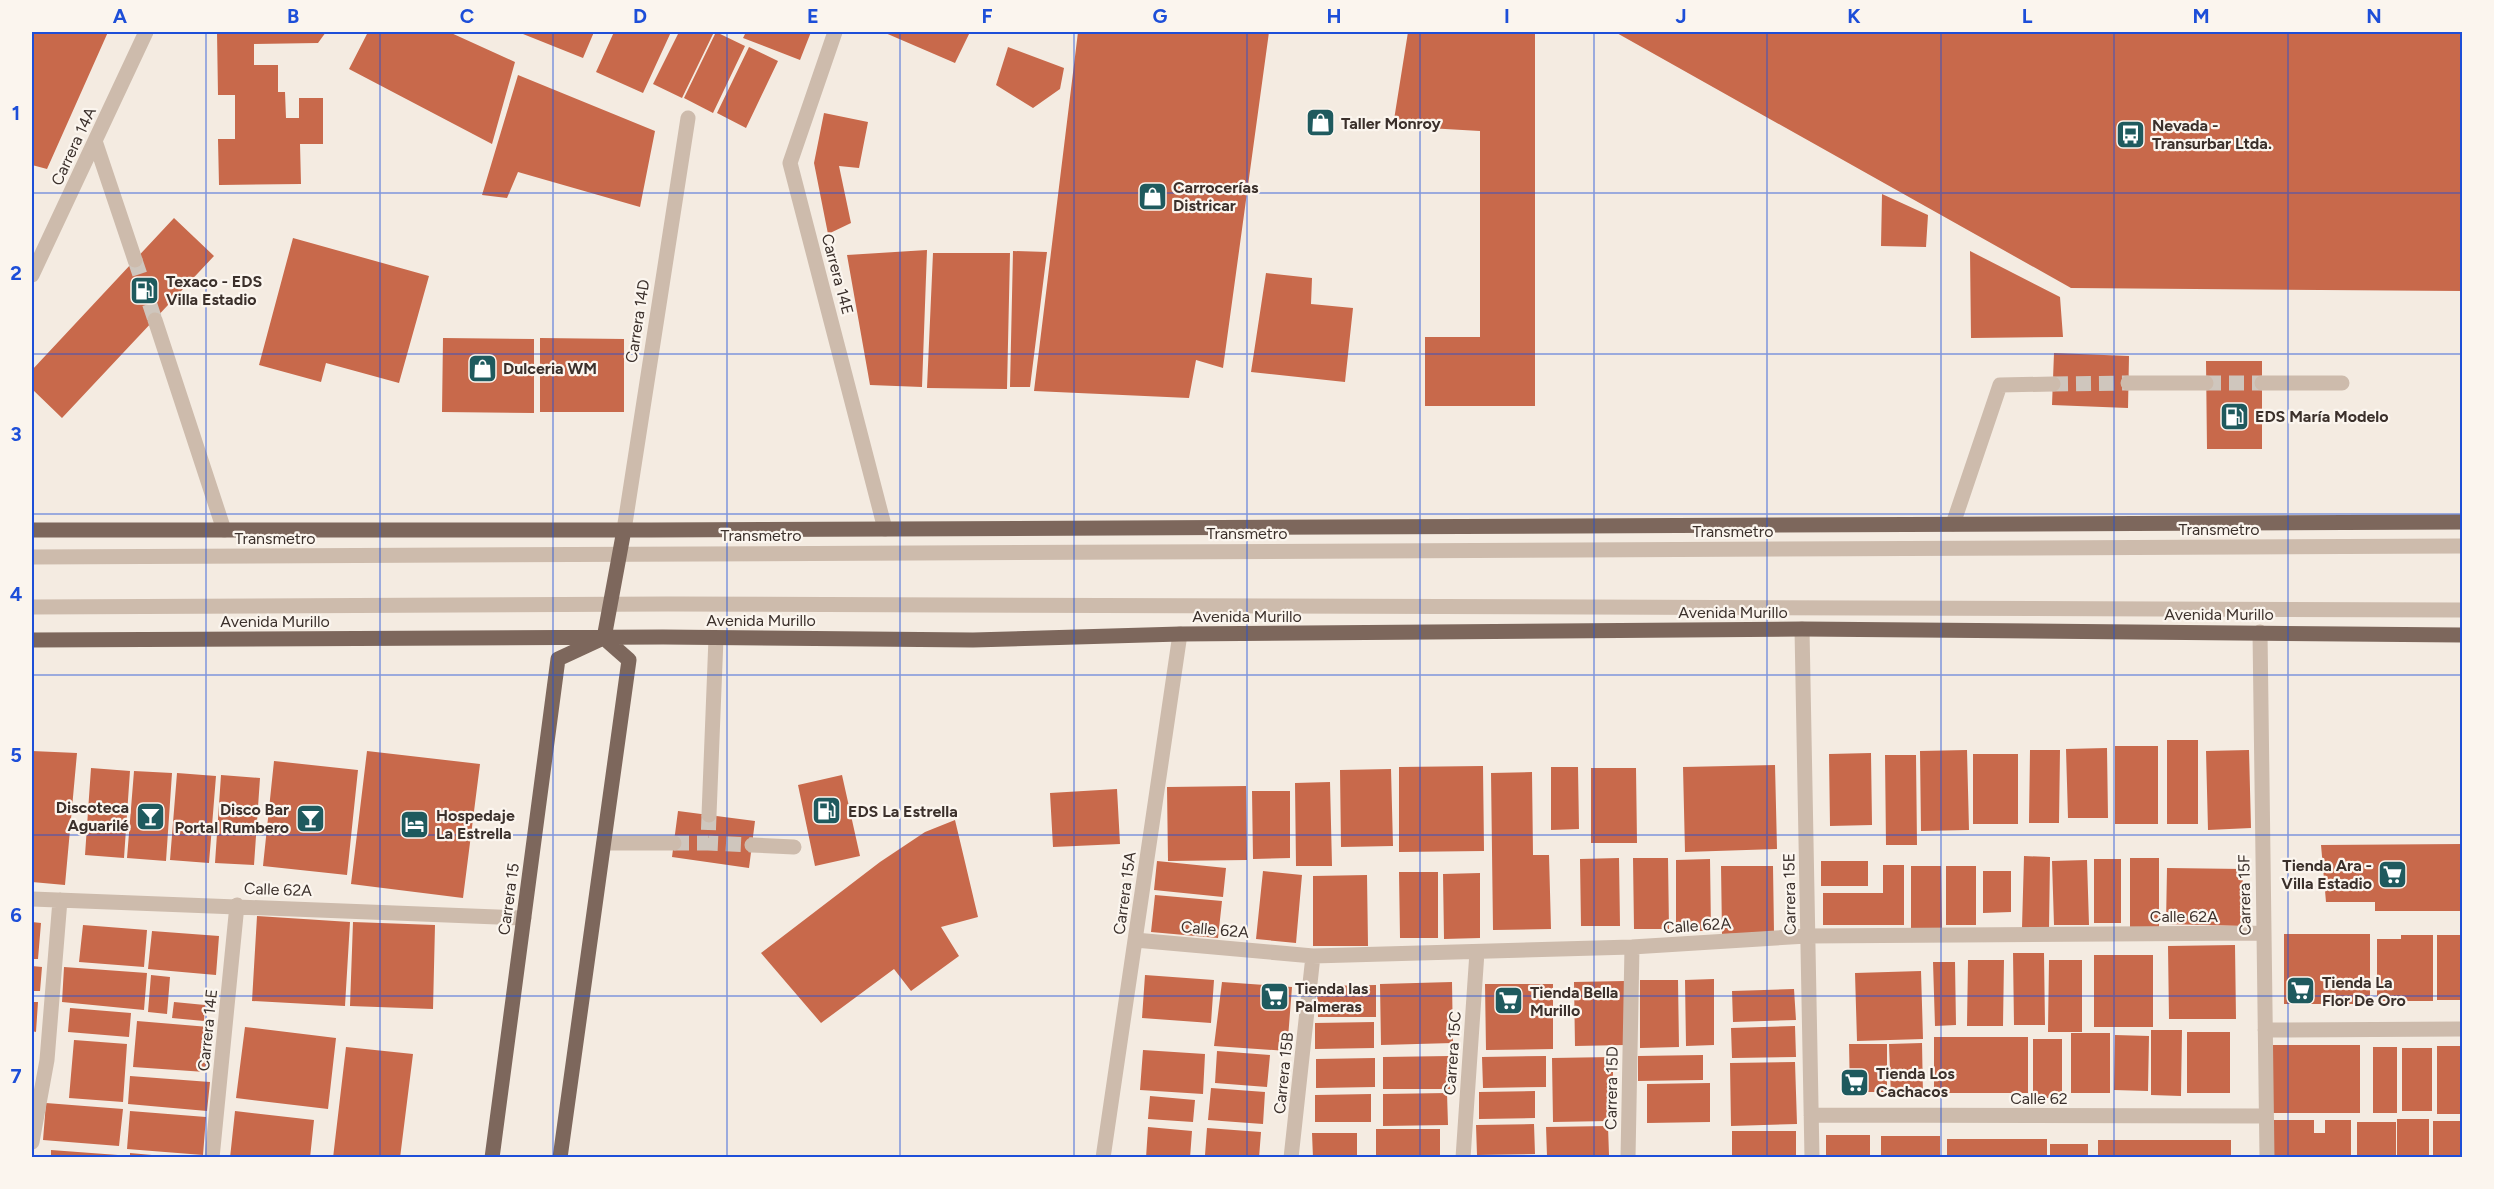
<svg xmlns="http://www.w3.org/2000/svg" width="2494" height="1189" font-family="Figtree,sans-serif">
<style>
.building{fill:#c8694b}
.lines{fill:none;stroke-linecap:round;stroke-linejoin:round}
.minor-tunnel{stroke:#cfc6bd;stroke-width:15;stroke-dasharray:15 8;stroke-linecap:butt}
.minor{stroke:#cdbbac;stroke-width:15}
.major{stroke:#7d675c;stroke-width:15}
.grid{fill:none;stroke:#1d4ed8;stroke-width:1.5;stroke-opacity:0.55}
.labels{text-anchor:middle;stroke-width:4.5;stroke-linejoin:round;paint-order:stroke}
.poi-label{font-size:16px;font-weight:bold;fill:#3b302b;stroke:#fbf5ee;text-anchor:start}
.street-label{font-size:16px;fill:#3b302b;stroke:#fbf5ee}
.neatline{fill:none;stroke:#1d4ed8;stroke-width:2}
.grid-label{font-size:20px;text-anchor:middle;font-weight:bold;fill:#1d4ed8}
</style>
<rect width="100%" height="100%" fill="#f4ebe1"/>
<!-- building -->
<path class="building" d="M32,32h76l-61,137 -15,-4z
M217,32h109l-8,11 -64,1v21h24v27h7l1,26h13v-20h24v46h-23l1,40 -82,1 -1,-46h17v-44h-17z
M368,32h81l66,30 -23,82 -143,-75z
M524,32h70l-11,26 -60,-24z
M614,32h57l-28,61 -47,-21z
M679,32h35l-32,66 -29,-14z
M716,32l29,14 -32,67 -29,-15z
M746,32h65l-11,28 -57,-22z
M883,32h87l-15,31z
M1078,32h191l-46,336 -27,-8 -7,38 -155,-7z
M1408,32h127v374h-110v-69h55v-206l-87,-5z
M1615,32h847v259l-391,-3z
M749,47l29,14 -32,67 -29,-15z
M1008,47l56,21 -4,21 -27,19 -37,-23z
M518,75l137,56 -15,76 -122,-35 -11,26 -25,-3z
M824,113l44,9 -9,46 -20,-2 12,57 -23,11 -14,-71z
M1882,194l46,21 -2,32 -45,-1z
M174,218l40,38 -152,162 -30,-29v-19z
M293,238l136,38 -30,107 -73,-20 -5,19 -62,-17z
M927,250l-5,137 -52,-2 -23,-130z
M1013,251l34,1 -17,135h-20z
M1970,251l90,46 3,40 -92,1z
M933,253h77l-3,136 -80,-1z
M1266,273l46,5 -1,26 42,4 -8,74 -94,-10z
M443,338l91,1v74l-92,-1z
M540,338l84,1v73h-84z
M2054,353l75,3 -1,52 -76,-3z
M2206,361h56v88h-55z
M2167,740h31v84h-31z
M2115,746h43v78h-43z
M2107,748l1,70h-40l-2,-69z
M1967,750l2,80 -48,1 -1,-80z
M2030,750h30l-1,73h-30z
M2249,750l2,78 -43,2 -2,-79z
M32,751l45,2 -12,132 -33,-3z
M367,751l113,13 -17,134 -112,-14z
M1871,753l1,72 -42,1 -1,-72z
M1973,754h45v70h-45z
M1885,755h31l1,90h-31z
M274,761l84,9 -11,105 -84,-9z
M1775,765l2,84 -92,3 -2,-85z
M1483,766l1,85 -85,1v-85z
M1551,767h27l1,62 -28,1z
M91,768l39,3 -6,87 -39,-3z
M1591,768h45l1,75h-46z
M1391,769l2,77 -52,1 -1,-77z
M134,771l38,2 -6,88 -39,-3z
M1532,772l1,83h16l2,74 -58,1 -2,-157z
M177,773l39,3 -7,87 -39,-3z
M221,775l39,3 -6,87 -39,-2z
M842,775l18,81 -45,10 -17,-81z
M1330,782l2,84h-36l-1,-83z
M1246,786l1,74 -79,1 -1,-74z
M1117,789l3,55 -67,3 -3,-54z
M1252,791h38v67l-37,1z
M678,811l77,10 -6,47 -77,-11z
M955,820l23,97 -37,10 18,29 -48,35 -17,-22 -73,54 -60,-70 119,-91 45,-30z
M2462,844v67h-87v-9h-49l-5,-57z
M2024,856l26,1 -1,72 -27,-1z
M1619,858l1,68h-39l-1,-67z
M1633,858h35l1,71h-35z
M2130,858h29v69h-29z
M1710,859l1,72h-35v-71z
M2094,859h27v64h-27z
M2087,860l2,65h-35l-2,-64z
M1157,861l69,7 -3,29 -69,-7z
M1821,861h47v25h-47z
M1883,865h21v60h-81v-32h60z
M1721,866h52l1,67 -52,1z
M1911,866h30l1,63h-31z
M1946,866h30v59h-30z
M2167,868l76,1 -2,57 -75,-2z
M1263,871l39,4 -6,68 -40,-4z
M1983,871h28v41l-28,1z
M1399,872h39v66h-38z
M1480,873v65l-36,1 -1,-65z
M1367,875l1,71h-55v-70z
M1155,895l67,6 -4,37 -67,-6z
M257,916l93,6 -5,84 -93,-5z
M32,922l9,1 -3,36h-6z
M353,922l82,3 -2,84 -83,-3z
M83,925l64,5 -3,37 -65,-5z
M152,931l67,5 -3,39 -68,-6z
M2284,934h86v70h-86z
M2401,935h32v66h-56v-62h24z
M2437,935h25v65h-25z
M2235,945l1,74h-67l-1,-73z
M2013,953h31l1,72h-31z
M2094,955h59v72h-59z
M1968,960h36l-1,66h-36z
M2049,960h33v72h-34z
M1933,962h22l1,63 -21,1z
M32,966l10,1 -2,24h-8z
M64,967l83,6 -3,37 -82,-8z
M1921,971l2,68 -66,2 -2,-68z
M151,975l19,2 -3,37 -19,-2z
M1145,975l69,5 -3,43 -69,-5z
M1714,979v66l-28,1 -1,-66z
M1640,980h38l1,67 -39,1z
M1624,981l1,64 -50,1 -1,-64z
M1222,982l70,5 -5,64 -73,-5z
M1452,982l1,61 -72,2 -1,-61z
M1485,984h68v65l-67,1z
M1376,985v32h-58l-1,-31z
M1794,989l2,31 -63,2 -1,-31z
M32,1002h6l-2,30 -4,-1z
M174,1002l31,3 -1,16 -32,-3z
M70,1008l61,5 -2,24 -61,-5z
M137,1021l72,6 -4,45 -72,-5z
M1374,1022v26l-59,1v-26z
M1795,1026l1,31 -64,1 -1,-30z
M245,1027l91,11 -8,71 -92,-11z
M2151,1030h31l-1,66 -30,-1z
M2187,1032h43v61h-43z
M2071,1033h39v60h-39z
M2115,1035l34,1 -1,55 -34,-1z
M1934,1037h94v56h-94z
M2033,1039h29v59h-29z
M74,1040l53,4 -4,58 -54,-4z
M1922,1043l1,53h-32l-2,-52z
M1849,1044h38v48h-37z
M2271,1045h89v68h-89z
M2437,1046h25v68h-25z
M346,1047l67,7 -13,104h-67z
M2373,1047h24v66h-24z
M2402,1048h30v63h-30z
M1143,1050l62,4 -2,40 -63,-4z
M1217,1051l53,4 -3,32 -52,-4z
M1703,1055v25l-65,1v-25z
M1450,1056v33h-67v-32z
M1546,1056v31l-63,1 -1,-31z
M1613,1057v34h-5l1,30 -56,1 -1,-64z
M1375,1058v29l-59,1v-29z
M1795,1062l2,62 -66,2 -1,-63z
M130,1076l80,6 -3,29 -79,-7z
M1710,1083v39l-63,1v-39z
M1211,1088l54,4 -2,32 -55,-4z
M1535,1091v27l-56,1v-27z
M1447,1093l1,32 -65,1v-32z
M1371,1094v28h-56v-27z
M1150,1096l45,4 -2,22 -45,-3z
M46,1103l77,6 -4,37 -76,-6z
M130,1111l76,6 -3,38 -76,-6z
M235,1111l79,9 -4,38h-80z
M2397,1119h32v39h-32z
M2273,1120h41v13h11v-13h26v38h-78z
M2433,1121h29v37h-29z
M2357,1122h39v36h-39z
M1534,1124l1,30 -58,1 -1,-30z
M1608,1126l1,29 -62,1 -1,-29z
M1148,1127l44,4 -2,27h-44z
M1207,1128l54,4 -2,26 -54,-3z
M1376,1129h64v28l-64,1z
M1732,1131h64v27h-64z
M1312,1133h45v25h-44z
M1826,1135h44v23h-44z
M1881,1136h59v22h-59z
M1947,1139h100v19h-100z
M2098,1140h133v18h-133z
M2050,1144h38v14h-38z
M51,1150l67,5v3h-67z
M130,1153l33,3v2h-33z"/>
<g class="lines">
<!-- minor-tunnel -->
<path class="minor-tunnel" d="M135,260l20,60
M2206,383h56
M2053,384l75,-1
M709,815l-1,28 44,2
M674,843h34"/>
<!-- minor -->
<path class="minor" d="M835,32l-45,131 95,366
M95,141l40,119
M32,275l114,-243
M155,320l69,210
M2128,383h78
M2262,383h80
M1953,524l47,-139 53,-1
M624,530l64,-412
M32,557l2430,-11
M32,607l636,-3 1794,6
M1802,629l10,529
M2260,632l7,526
M709,815l7,-177
M604,843h70
M752,845l42,2
M32,899l492,19
M1135,940l178,16 319,-9 175,-11 456,-3
M2265,1030l197,-1
M1811,1115l455,1
M32,1142l15,-82 13,-160
M212,1158l25,-253
M1103,1158l77,-524
M1291,1158l22,-202
M1463,1158l14,-206
M1628,1158l4,-211"/>
<!-- major -->
<path class="major" d="M32,530h619l1811,-8
M604,638l20,-108
M32,640l631,-3 310,3 207,-6 622,-5 660,6
M492,1158l66,-499 41,-19
M560,1158l69,-498 -25,-22"/>
</g>
<!-- grid -->
<path class="grid" d="M206,32v1126M380,32v1126M553,32v1126M727,32v1126M900,32v1126M1074,32v1126M1247,32v1126M1420,32v1126M1594,32v1126M1767,32v1126M1941,32v1126M2114,32v1126M2288,32v1126M32,193h2430M32,354h2430M32,514h2430M32,675h2430M32,835h2430M32,996h2430"/>
<!-- icons -->
<defs>
<symbol id="shop-square" viewBox="-11 -11 22 22"><rect x="-9" y="-9" width="18" height="18" rx="4" fill="#1f5a5e" stroke="#fbf5ee"/><path d="M-5-2.5h2.3a2.7 3.5 0 0 1 5.4 0H5L5.5 6h-11ZM-1.5-2.5h3a1.5 2.3 0 0 0-3 0Z" fill="#fff"/></symbol>
<symbol id="bus-square" viewBox="-11 -11 22 22"><rect x="-9" y="-9" width="18" height="18" rx="4" fill="#1f5a5e" stroke="#fbf5ee"/><path d="M-5-6H5V4H4V6H2V4H-2V6H-4V4H-5ZM-3.5-4V0h7V-4ZM-3.5 1.2v1.5H-2V1.2ZM2 1.2v1.5H3.5V1.2Z" fill="#fff"/></symbol>
<symbol id="fuel-square" viewBox="-11 -11 22 22"><rect x="-9" y="-9" width="18" height="18" rx="4" fill="#1f5a5e" stroke="#fbf5ee"/><path d="M-5.5-6h7V0h2V4h1.3V-2.5L3-4.5l.8-.8L6-3V5H2.5V1h-1V6h-7ZM-4.2-4.7v3.2H.2V-4.7Z" fill="#fff"/></symbol>
<symbol id="bar-square" viewBox="-11 -11 22 22"><rect x="-9" y="-9" width="18" height="18" rx="4" fill="#1f5a5e" stroke="#fbf5ee"/><path d="M-6-5H6L.8 .8V4.5H3.5V6h-7V4.5H-.8V.8Z" fill="#fff"/></symbol>
<symbol id="hotel-square" viewBox="-11 -11 22 22"><rect x="-9" y="-9" width="18" height="18" rx="4" fill="#1f5a5e" stroke="#fbf5ee"/><path d="M-6-4.5h1.5V1H6V5H4.5V3h-9V5H-6ZM-4 0a1.8 1.8 0 1 1 3.6 0ZM.5 0V-2.5h3Q6-2.5 6 0Z" fill="#fff"/></symbol>
<symbol id="supermarket-square" viewBox="-11 -11 22 22"><rect x="-9" y="-9" width="18" height="18" rx="4" fill="#1f5a5e" stroke="#fbf5ee"/><path d="M-6-5.5h2.5l.6 2H6L4.5 2H-2.5L-4.4-4H-6ZM-1.5 3.2a1.3 1.3 0 1 0 .1 0ZM3 3.2a1.3 1.3 0 1 0 .1 0Z" fill="#fff"/></symbol>
</defs>
<g fill-rule="evenodd">
<use href="#shop-square" x="1304" y="106" width="33" height="33"/>
<use href="#bus-square" x="2114" y="118" width="33" height="33"/>
<use href="#shop-square" x="1136" y="180" width="33" height="33"/>
<use href="#fuel-square" x="128" y="274" width="33" height="33"/>
<use href="#shop-square" x="466" y="352" width="33" height="33"/>
<use href="#fuel-square" x="2218" y="400" width="33" height="33"/>
<use href="#fuel-square" x="810" y="794" width="33" height="33"/>
<use href="#bar-square" x="134" y="800" width="33" height="33"/>
<use href="#bar-square" x="294" y="802" width="33" height="33"/>
<use href="#hotel-square" x="398" y="808" width="33" height="33"/>
<use href="#supermarket-square" x="2376" y="858" width="33" height="33"/>
<use href="#supermarket-square" x="2284" y="974" width="33" height="33"/>
<use href="#supermarket-square" x="1258" y="980" width="33" height="33"/>
<use href="#supermarket-square" x="1492" y="984" width="33" height="33"/>
<use href="#supermarket-square" x="1838" y="1066" width="33" height="33"/>
</g>
<g class="labels">
<!-- poi labels -->
<g class="poi-label">
<text x="1341" y="129">Taller Monroy</text>
<text x="2152" y="131">Nevada -<tspan x="2152" dy="18">Transurbar Ltda.</tspan></text>
<text x="1173" y="193">Carrocerías<tspan x="1173" dy="18">Districar</tspan></text>
<text x="166" y="287">Texaco - EDS<tspan x="166" dy="18">Villa Estadio</tspan></text>
<text x="503" y="374">Dulceria WM</text>
<text x="2255" y="422">EDS María Modelo</text>
<text x="129" y="813" text-anchor="end">Discoteca<tspan x="129" dy="18">Aguarilé</tspan></text>
<text x="289" y="815" text-anchor="end">Disco Bar<tspan x="289" dy="18">Portal Rumbero</tspan></text>
<text x="848" y="817">EDS La Estrella</text>
<text x="436" y="821">Hospedaje<tspan x="436" dy="18">La Estrella</tspan></text>
<text x="2372" y="871" text-anchor="end">Tienda Ara -<tspan x="2372" dy="18">Villa Estadio</tspan></text>
<text x="2322" y="988">Tienda La<tspan x="2322" dy="18">Flor De Oro</tspan></text>
<text x="1295" y="994">Tienda las<tspan x="1295" dy="18">Palmeras</tspan></text>
<text x="1530" y="998">Tienda Bella<tspan x="1530" dy="18">Murillo</tspan></text>
<text x="1876" y="1079">Tienda Los<tspan x="1876" dy="18">Cachacos</tspan></text>
</g>
<!-- street labels -->
<g class="street-label">
<text transform="translate(73 146) rotate(-65)" y="6">Carrera 14A</text>
<text transform="translate(838 274) rotate(75)" y="6">Carrera 14E</text>
<text transform="translate(637 321) rotate(-81)" y="6">Carrera 14D</text>
<text x="2219" y="535">Transmetro</text>
<text x="1733" y="537">Transmetro</text>
<text x="1247" y="539">Transmetro</text>
<text x="761" y="541">Transmetro</text>
<text x="275" y="544">Transmetro</text>
<text x="1733" y="618">Avenida Murillo</text>
<text x="2219" y="620">Avenida Murillo</text>
<text x="1247" y="622">Avenida Murillo</text>
<text x="761" y="626">Avenida Murillo</text>
<text x="275" y="627">Avenida Murillo</text>
<text transform="translate(278 889) rotate(2)" y="6">Calle 62A</text>
<text transform="translate(1124 893) rotate(-82)" y="6">Carrera 15A</text>
<text transform="translate(1789 894) rotate(-91)" y="6">Carrera 15E</text>
<text transform="translate(2244 895) rotate(-91)" y="6">Carrera 15F</text>
<text transform="translate(508 899) rotate(-82)" y="6">Carrera 15</text>
<text x="2184" y="922">Calle 62A</text>
<text transform="translate(1697 925) rotate(-4)" y="6">Calle 62A</text>
<text transform="translate(1215 929) rotate(5)" y="6">Calle 62A</text>
<text transform="translate(207 1030) rotate(-84)" y="6">Carrera 14E</text>
<text transform="translate(1452 1053) rotate(-86)" y="6">Carrera 15C</text>
<text transform="translate(1283 1073) rotate(-84)" y="6">Carrera 15B</text>
<text transform="translate(1611 1088) rotate(-89)" y="6">Carrera 15D</text>
<text x="2039" y="1104">Calle 62</text>
</g>
</g>
<!-- border -->
<rect width="2494" height="1189" fill="none" stroke="#fbf5ee" stroke-width="66"/>
<rect x="33" y="33" width="2428" height="1123" class="neatline"/>
<g class="grid-label">
<text x="120" y="23">A</text>
<text x="293" y="23">B</text>
<text x="467" y="23">C</text>
<text x="640" y="23">D</text>
<text x="813" y="23">E</text>
<text x="987" y="23">F</text>
<text x="1160" y="23">G</text>
<text x="1334" y="23">H</text>
<text x="1507" y="23">I</text>
<text x="1681" y="23">J</text>
<text x="1854" y="23">K</text>
<text x="2027" y="23">L</text>
<text x="2201" y="23">M</text>
<text x="2374" y="23">N</text>
<text x="16" y="120">1</text>
<text x="16" y="280">2</text>
<text x="16" y="441">3</text>
<text x="16" y="601">4</text>
<text x="16" y="762">5</text>
<text x="16" y="922">6</text>
<text x="16" y="1083">7</text>
</g>
</svg>
